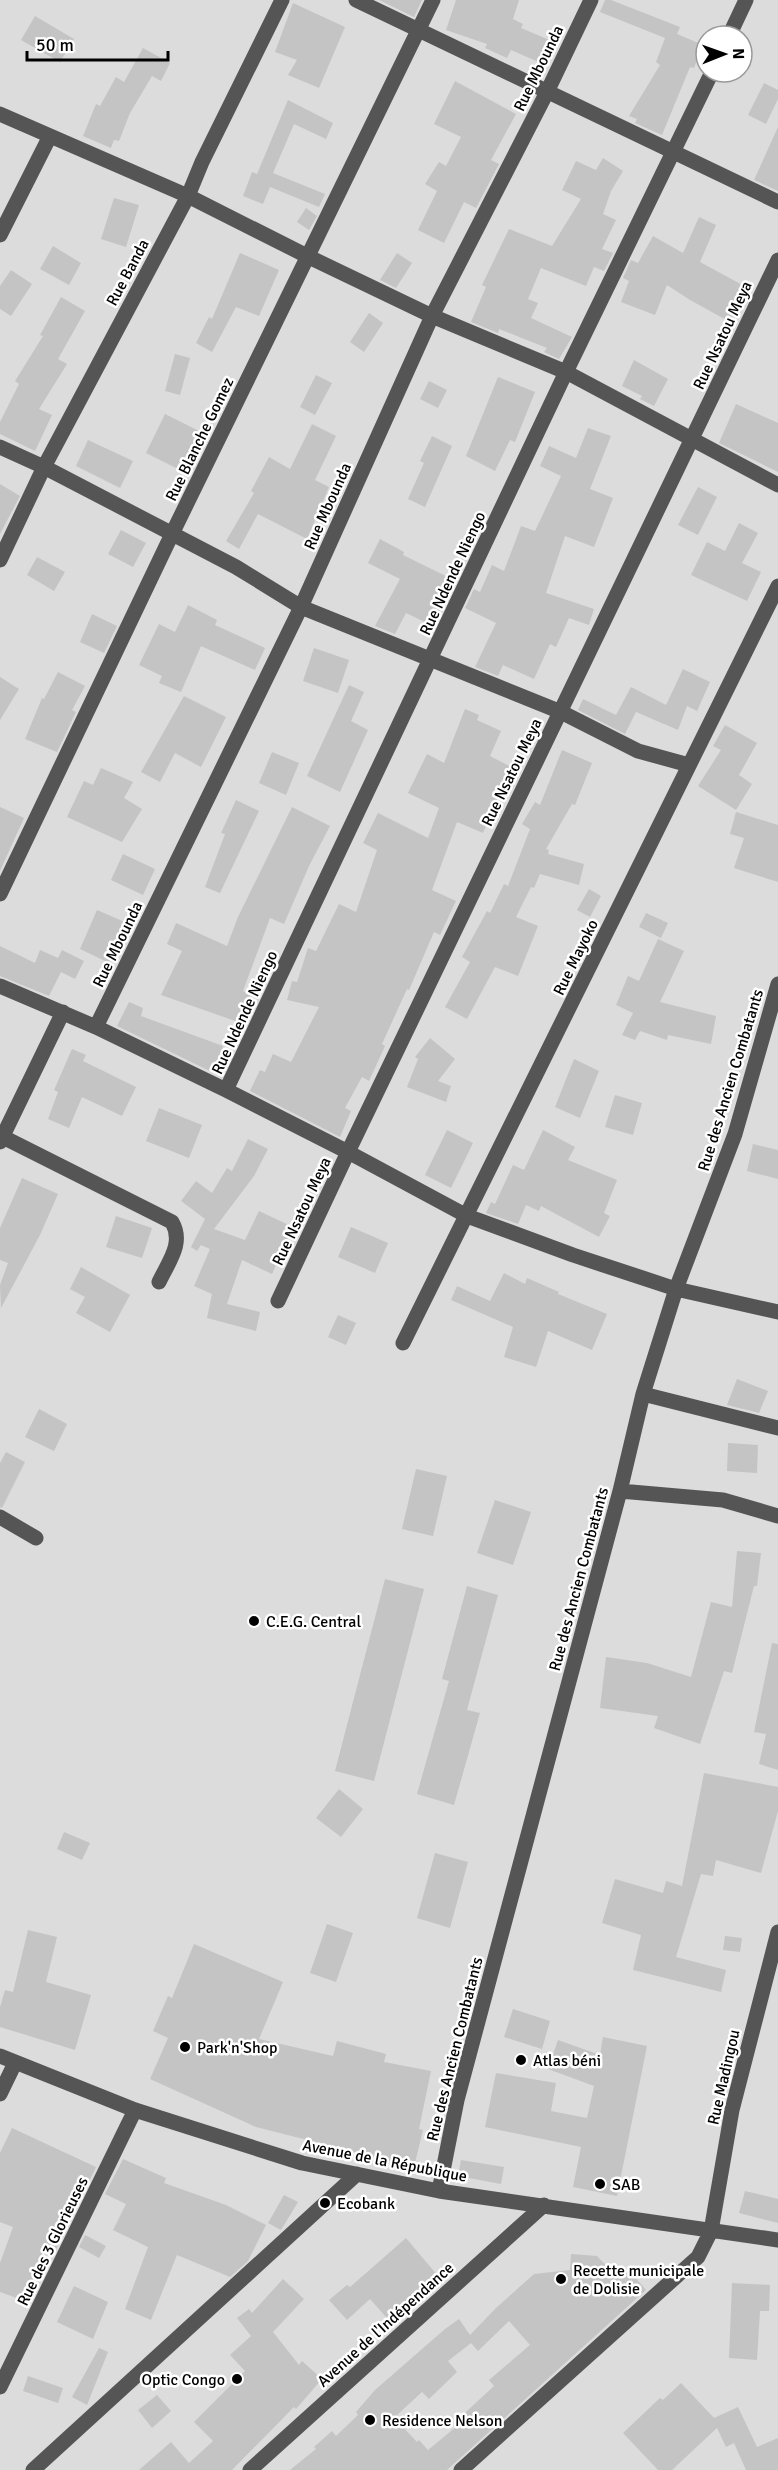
<svg xmlns="http://www.w3.org/2000/svg" width="778" height="2470" font-family="Signika,sans-serif">
<style>
.green{fill:#dcdcdc;fill-rule:evenodd}
.building{fill:#c4c4c4;fill-rule:evenodd}
.lines{fill:none;stroke-linecap:round;stroke-linejoin:round}
.minor{stroke:#555;stroke-width:15}
.poi-dot{fill:#000;stroke:#fff;stroke-width:2}
.labels{text-anchor:middle;stroke-width:5;stroke-linejoin:round;paint-order:stroke}
.street-label{font-size:16px;fill:#000;stroke:#fff}
.poi-label{font-size:16px;fill:#000;stroke:#fff;text-anchor:start}
</style>
<rect width="100%" height="100%" fill="#fff"/>
<!-- green -->
<path class="green" d="M0,0h778v2470h-778zM706,36h36v36h-36z"/>
<!-- building -->
<path class="building" d="M379,0h43l-8,17z
M456,0h63l-6,19 10,5 -2,4 33,14 -11,22 -32,-14 -4,8 -22,-10 2,-4 -41,-14z
M605,0h6l69,27 -3,7 26,11 -9,23 -4,-1 -28,68 -27,-12 2,-4 -8,-3 31,-51 -4,-3 9,-24 -65,-26z
M293,3l52,24 -26,61 -31,-13 9,-15 -22,-8z
M35,16l39,23 -14,23 -39,-22z
M143,48l27,15 -9,18 -9,-5 -22,37 -11,28 -5,-1 -3,8 -28,-12 13,-32 4,2 16,-29 8,5z
M455,81l61,33 -25,46 8,4 -23,44 -12,-6 -20,41 -26,-13 19,-39 -12,-7 14,-22 7,4 15,-29 -27,-13z
M764,83l14,7v9l-12,25 -18,-9z
M288,100l45,23 -7,16 -32,-15 -21,49 52,21 -6,13 -49,-20 -7,17 -20,-8 9,-24 5,2z
M778,127v64l-24,-11z
M603,158l20,13 -12,20 -8,23 13,6 -14,29 11,4 -9,18 -10,-4 -8,19 -45,-18 -13,31 10,4 -7,15 41,19 -13,22 -15,-7 3,-4 -48,-19 -1,4 -27,-11 15,-35 -4,-2 27,-56 43,17 29,-47 -19,-9 14,-29 20,9z
M114,198l25,7 -13,42 -25,-8z
M306,208l11,8 -8,14 -12,-8z
M699,217l17,8 -16,37 48,26 -18,34 -40,-22 -23,-15 -12,30 -34,-13 8,-21 -6,-3 8,-18 7,3 15,-27 30,17z
M53,246l28,17 -12,22 -29,-16z
M240,253l39,17 -20,46 -23,-9 -24,45 -16,-9 13,-26 3,2z
M397,253l15,10 -16,25 -16,-8z
M11,270l21,14 -21,32 -11,-7v-23z
M61,297l24,14 -27,48 9,5 -28,45 13,6 -17,36 -35,-17v-12l19,-38 -4,-3 28,-45 -3,-1z
M369,313l14,10 -19,29 -14,-10z
M175,354l15,4 -10,37 -15,-4z
M634,360l34,19 -14,27 -14,-7 2,-3 -20,-10z
M316,375l16,8 -17,32 -15,-8z
M498,377l37,15 -20,50 -5,-2 -15,31 -29,-15z
M429,381l18,9 -9,18 -18,-9z
M736,404l42,19v49l-59,-29z
M165,414l40,20 -19,39 -40,-20z
M312,424l24,12 -21,44 14,7 -22,52 -49,-25 -19,35 -13,-8 28,-48 -3,-2 18,-34 21,12z
M588,428l23,8 -21,53 23,9 -19,49 -29,-11 -19,57 48,16 -5,16 -20,-7 -13,29 -6,-3 -16,35 -31,-14 -5,11 -23,-9 21,-44 -31,-15 9,-19 6,3 12,-27 12,6 17,-45 14,5 26,-55 -21,-10 9,-20 27,12z
M432,436l20,10 -27,61 -17,-8 16,-36 -4,-2z
M88,440l45,21 -13,27 -44,-22z
M0,484l20,12 -20,38z
M698,487l19,10 -19,38 -20,-10z
M739,523l19,10 -16,30 19,9 -14,29 -56,-26 16,-33 18,9z
M121,530l25,13 -13,24 -25,-13z
M380,539l24,13 -1,3 53,26 -23,45 -27,-13 -11,21 -20,-8 25,-47 -32,-16z
M37,557l28,15 -11,19 -27,-16z
M188,605l29,15 -2,5 50,23 -10,22 -54,-24 -20,46 -22,-9 3,-7 -23,-11 20,-41 16,8z
M92,614l25,12 -13,27 -24,-11z
M314,648l35,12 -11,33 -35,-12z
M683,669l27,13 -13,29 -10,-5 -9,24 -42,-18 -11,22 -47,-24 5,-11 33,16 15,-28 35,18z
M58,672l27,14 -13,24 4,2 -19,40 -32,-13 17,-41 2,1z
M0,677l19,12 -19,31z
M349,685l15,7 -13,29 17,9 -28,62 -33,-16z
M184,696l42,21 -25,50 -26,-14 -15,29 -19,-10z
M465,709l14,6 -2,5 24,11 -11,25 29,15 -9,17 -7,-4 -20,49 -26,-11 -25,68 24,11 -16,34 -6,-3 -25,58 -2,-1 -25,55 3,2 -16,35 -7,-4 -17,31 6,3 -11,26 -90,-46 10,-21 5,2 8,-18 18,8 28,-55 -32,-7 5,-19 5,1 11,-34 8,3 23,-47 17,8 21,-62 -14,-7 15,-30 50,25 11,-30 -31,-15 19,-39 17,9z
M725,725l32,18 -18,32 13,9 -16,26 -38,-24 23,-36 -8,-4z
M562,750l30,13 -17,42 -3,-1 -26,45 3,1 -1,4 36,10 -5,21 -39,-11 -6,14 -3,-1 -15,30 22,9 -20,50 -23,-9 -28,52 -22,-12 25,-45 -8,-5 25,-46 3,2 14,-29 4,2 22,-57 -8,-5 13,-22 5,3z
M272,752l27,11 -13,32 -27,-12z
M101,768l32,14 -9,16 18,11 -20,33 -55,-25 17,-36 9,4z
M236,800l23,11 -39,82 -15,-6 20,-53 -4,-1z
M0,807l24,11 -24,53z
M292,807l38,19 -21,40 -25,58 -14,-6 -27,73 8,3 -10,29 -80,-28 21,-44 -15,-7 9,-21 51,23 11,-29z
M736,812l42,13v57l-44,-14 10,-30 -14,-4z
M123,854l32,15 -12,26 -32,-15z
M589,889l12,7 -11,21 -13,-7z
M97,910l30,13 -18,40 -29,-14z
M646,913l22,10 -7,15 -22,-11z
M658,939l26,12 -24,51 56,14 -5,28 -43,-9 -1,5 -27,-9 -5,9 -13,-5 11,-22 -17,-8 12,-29 11,5z
M0,946l35,17 5,-13 18,8 4,-8 22,11 -9,18 -14,-7 -12,24 -49,-20z
M129,1002l14,6 -2,8 82,30 -9,27 -97,-47z
M430,1038l25,21 -17,22 13,5 -5,16 -39,-15 11,-28 -3,-2z
M72,1049l14,6 -3,6 53,26 -14,29 -40,-19 -13,31 -21,-9 10,-27 -4,-2z
M574,1059l25,12 -19,47 -25,-11z
M615,1095l27,8 -9,32 -28,-8z
M159,1108l43,17 -13,33 -43,-17z
M447,1130l26,13 -22,45 -26,-13z
M543,1130l32,17 -7,13 49,20 -13,33 6,3 -11,21 -58,-31 -2,5 -13,-6 -8,19 -32,-11 5,-11 4,2 18,-39 11,5z
M248,1139l20,10 -14,27 -40,53 31,11 14,-29 34,16 -21,47 -30,-14 -15,44 33,8 -4,19 -49,-13 5,-24 -18,-8 16,-37 -9,-4 -4,6 -6,-4 14,-28 -24,-18 15,-20 16,12 15,-25 5,3z
M753,1144l25,6v29l-31,-8z
M22,1178l36,16 -18,41 -39,73 -1,-23 8,-22 -8,-3v-32z
M116,1216l36,12 -10,30 -36,-11z
M351,1227l37,16 -13,30 -37,-16z
M81,1267l49,28 -20,37 -34,-19 9,-16 -15,-8z
M504,1273l21,11 2,-6 32,14 -1,2 49,20 -15,36 -44,-19 -12,36 -32,-10 9,-30 -62,-27 6,-14 33,15z
M338,1315l18,8 -10,22 -18,-8z
M737,1379l31,12 -9,22 -32,-8z
M39,1409l28,15 -13,27 -29,-14z
M728,1443l30,2 -1,28 -30,-2z
M6,1452l19,10 -23,46 -2,-1v-44z
M416,1469l31,7 -14,60 -31,-7z
M495,1500l36,12 -18,53 -36,-12z
M737,1551l24,2 -4,33h-3l-22,87 -8,-2 -24,73 -46,-16 4,-12 -58,-8 6,-51 41,6 44,14 20,-75 21,5z
M385,1579l39,10 -50,192 -39,-10z
M467,1586l31,9 -31,115 13,3 -26,92 -37,-11 32,-113 -7,-2z
M772,1643l6,1v126l-19,-6 7,-30 -12,-2z
M704,1773l74,14v24l-17,62 -45,-13 -3,16 -12,-2 -25,83 50,13 -5,22 -88,-22 8,-35 -39,-12 13,-44 48,14 3,-12 16,5z
M339,1789l24,20 -22,28 -25,-19z
M64,1832l26,11 -8,17 -25,-11z
M435,1853l33,9 -18,66 -33,-10z
M327,1924l26,9 -17,49 -26,-9z
M28,1930l29,7 -11,45 45,13 -16,55 -75,-23v-20l5,-17 8,2z
M725,1936l17,2 -2,14 -17,-2z
M194,1944l89,38 -24,57 74,17 4,-15 49,13 -2,8 47,9 -12,58 4,1 -9,37 -158,-40 -106,-48 18,-41 -15,-7 15,-35 4,2z
M513,2009l37,12 -8,28 -38,-12z
M603,2037l44,9 -30,150 -44,-9 8,-40 -96,-20 11,-54 60,10 -5,28 36,7 7,-32 -46,-17 10,-29 42,15z
M12,2128l84,39 -9,19 -3,-1 -29,67 -11,-4 -19,53 -25,-9v-29l13,-36 -13,-5v-69z
M123,2159l43,19 -2,5 62,22 40,20 -18,36 -18,16 -53,-22 -26,65 -26,-11 23,-62 -35,-17 13,-26 -21,-10z
M461,2160l43,7 -3,17 -43,-8z
M745,2191l33,8v24l-39,-10z
M284,2195l14,7 -17,28 -13,-7z
M85,2235l21,11 -7,12 -20,-11z
M406,2238l37,44 -50,43 -23,-26 -23,21 -18,-20 18,-15 3,2z
M571,2254l26,2 22,23 10,-9 17,20 -199,180h-157l26,-21 -2,-2 18,-16 4,5 22,-21 -2,-3 19,-22 70,-61 14,-10 11,16 26,-27 38,-34 36,-4zM509,2321l21,24 -41,35 5,6 -40,37 3,3 -29,24 -9,-10 -2,2 -15,-16 3,-3 -8,-8 25,-23 7,7 28,-27 -9,-11 23,-18 7,8z
M283,2279l21,20 -31,33 26,33 3,-4 20,18 -26,30 -2,-2 -62,63h-93l32,-28 18,21 24,-22 -19,-19 51,-51 -15,-16 21,-19 -14,-18 12,-9 3,4z
M732,2283l38,2 -1,26h-9l-3,49 -28,-2z
M74,2286l34,16 -15,37 -36,-17z
M99,2348l9,4 -21,53 -15,-8z
M28,2376l35,12 -5,15 -35,-12z
M681,2383l33,35 24,-11 19,40 21,-9v32h-32l-12,-27 -8,4 -9,-19 -45,42h-14l-35,-37 37,-35 3,2z
M157,2395l14,16 -19,17 -14,-18z"/>
<g class="lines">
<!-- minor -->
<path class="minor" d="M356,0l422,202
M729,36l17,-36
M0,114l188,82 121,61 123,59 134,56 212,113
M0,235l50,-99
M0,447l44,20 192,100 65,40 260,105 77,39 51,14
M0,560l44,-93 144,-271 14,-34 80,-162
M0,894l172,-360 261,-534
M0,986l96,41 130,63 122,62 119,64 106,39 103,34 102,23
M96,1027l205,-420 131,-291 115,-224 44,-92
M226,1090l340,-718 146,-300
M3,1137l169,85c12,21 -3,39 -13,60
M0,1142l63,-130
M278,1301l70,-149 430,-892
M403,1343l375,-757
M643,1394l135,34
M620,1491l103,9 55,16
M0,1517l36,21
M0,2056l135,54 167,53 137,28 339,49
M0,2094l15,-31
M439,2191l18,-91 163,-609 23,-97 33,-105 59,-155 43,-150
M0,2387l135,-277
M33,2470l324,-296
M250,2470l294,-265
M461,2470l237,-213 13,-26 21,-121 46,-178"/>
</g>
<!-- markers -->
<g class="poi-dot">
<circle cx="254" cy="1621" r="6"/>
<circle cx="185" cy="2047" r="6"/>
<circle cx="521" cy="2060" r="6"/>
<circle cx="600" cy="2184" r="6"/>
<circle cx="325" cy="2203" r="6"/>
<circle cx="561" cy="2279" r="6"/>
<circle cx="237" cy="2379" r="6"/>
<circle cx="370" cy="2420" r="6"/>
</g>
<g class="labels">
<!-- street labels -->
<g class="street-label">
<text transform="translate(538 68) rotate(-64)" y="6">Rue Mbounda</text>
<text transform="translate(127 272) rotate(-62)" y="6">Rue Banda</text>
<text transform="translate(722 335) rotate(-65)" y="6">Rue Nsatou Meya</text>
<text transform="translate(199 439) rotate(-64)" y="6">Rue Blanche Gomez</text>
<text transform="translate(327 506) rotate(-66)" y="6">Rue Mbounda</text>
<text transform="translate(452 573) rotate(-65)" y="6">Rue Ndende Niengo</text>
<text transform="translate(511 772) rotate(-64)" y="6">Rue Nsatou Meya</text>
<text transform="translate(117 944) rotate(-64)" y="6">Rue Mbounda</text>
<text transform="translate(575 957) rotate(-64)" y="6">Rue Mayoko</text>
<text transform="translate(244 1012) rotate(-65)" y="6">Rue Ndende Niengo</text>
<text transform="translate(730 1080) rotate(-73)" y="6">Rue des Ancien Combatants</text>
<text transform="translate(301 1211) rotate(-65)" y="6">Rue Nsatou Meya</text>
<text transform="translate(578 1579) rotate(-75)" y="6">Rue des Ancien Combatants</text>
<text transform="translate(454 2049) rotate(-76)" y="6">Rue des Ancien Combatants</text>
<text transform="translate(723 2077) rotate(-77)" y="6">Rue Madingou</text>
<text transform="translate(385 2160) rotate(11)" y="6">Avenue de la République</text>
<text transform="translate(52 2241) rotate(-64)" y="6">Rue des 3 Glorieuses</text>
<text transform="translate(385 2324) rotate(-42)" y="6">Avenue de l'Indépendance</text>
</g>
<!-- poi labels -->
<g class="poi-label">
<text x="266" y="1627">C.E.G. Central</text>
<text x="197" y="2053">Park'n'Shop</text>
<text x="533" y="2066">Atlas béni</text>
<text x="612" y="2190">SAB</text>
<text x="337" y="2209">Ecobank</text>
<text x="573" y="2276">Recette municipale<tspan x="573" dy="18">de Dolisie</tspan></text>
<text x="225" y="2385" text-anchor="end">Optic Congo</text>
<text x="382" y="2426">Residence Nelson</text>
</g>
</g>
<!-- north arrow -->
<g transform="translate(724 54) rotate(89)"><circle r="28" fill="#ffffff" stroke="#999999" stroke-width="1.5"/>
<path d="M0-4.5L10 22L0 15L-10 22Z" fill="#000000"/>
<text y="-9" font-size="16" font-weight="bold" text-anchor="middle" fill="#000000">N</text>
</g>
<!-- scale -->
<path d="M27 51v9h141v-9" fill="none" stroke="#000000" stroke-width="3"/>
<text x="36" y="51" font-size="18" fill="#000000" stroke="#ffffff" stroke-width="4.5" paint-order="stroke">50 m</text>
</svg>
